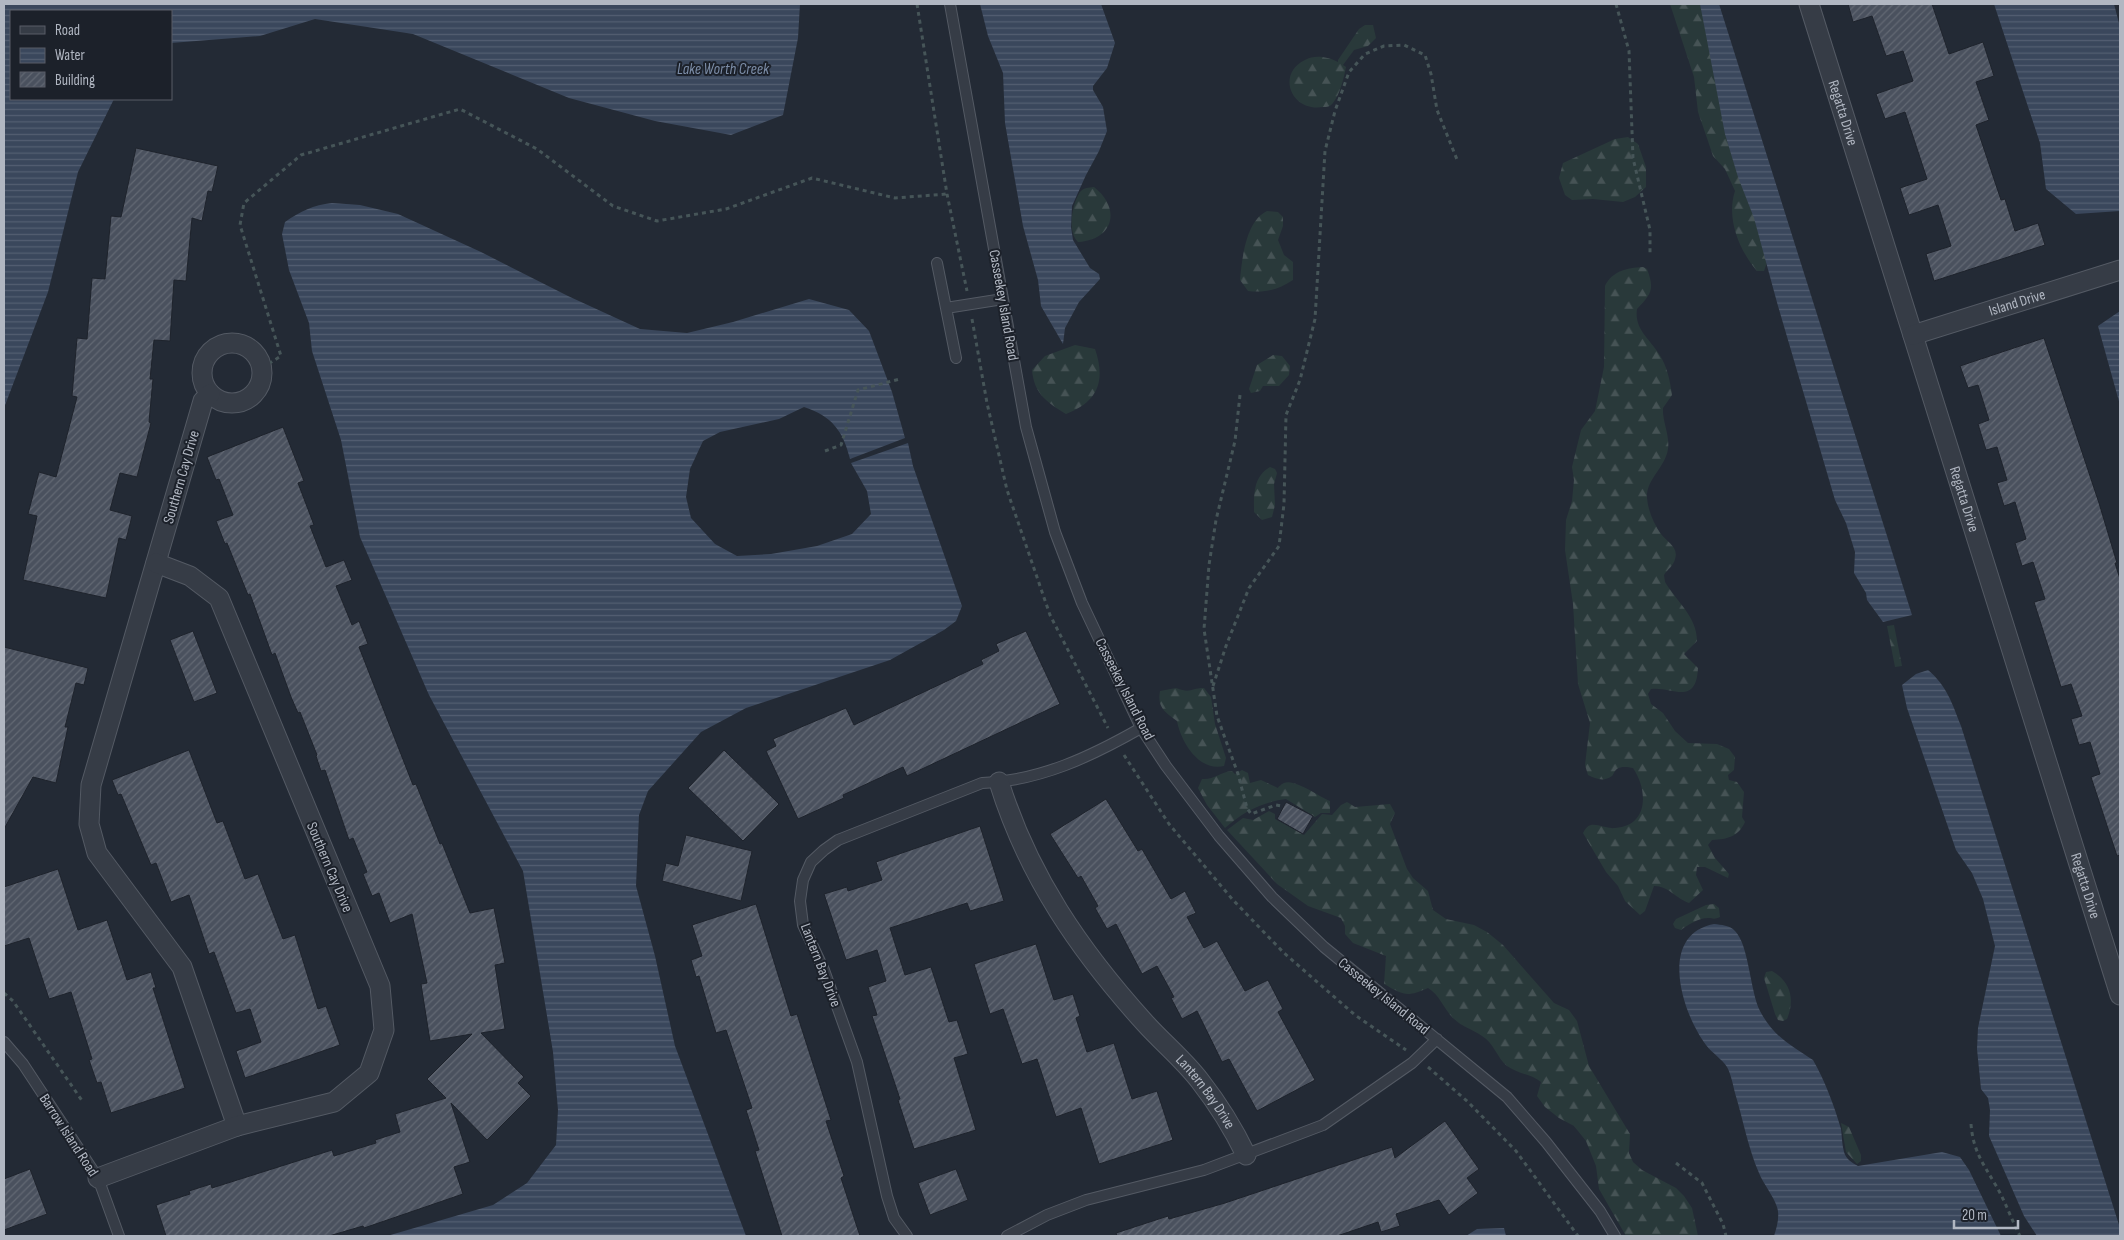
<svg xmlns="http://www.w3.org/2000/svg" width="2124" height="1240" font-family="'Sofia Sans Condensed',sans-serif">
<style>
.forest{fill:url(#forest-firs)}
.water{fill:url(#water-rules)}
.building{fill:url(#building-hatch);stroke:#1e232c}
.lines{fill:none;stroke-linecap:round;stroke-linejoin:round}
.lane-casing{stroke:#545a64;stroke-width:12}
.street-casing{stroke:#545a64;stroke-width:21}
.path{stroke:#465558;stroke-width:3;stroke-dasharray:4 4;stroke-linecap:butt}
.lane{stroke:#363c46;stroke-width:10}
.street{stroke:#363c46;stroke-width:19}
.labels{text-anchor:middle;stroke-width:4;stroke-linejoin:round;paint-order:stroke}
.street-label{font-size:15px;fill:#b1b7c2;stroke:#1c212a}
.water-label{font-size:16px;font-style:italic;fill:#7c8da7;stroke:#1c212a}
</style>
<defs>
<pattern id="forest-firs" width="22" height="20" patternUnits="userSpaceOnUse" patternTransform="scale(1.25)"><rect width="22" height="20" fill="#29393a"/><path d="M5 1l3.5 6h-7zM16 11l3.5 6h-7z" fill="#465355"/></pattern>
<pattern id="water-rules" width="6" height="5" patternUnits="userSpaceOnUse" patternTransform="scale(1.25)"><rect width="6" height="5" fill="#3a475c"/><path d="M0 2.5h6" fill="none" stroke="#545f72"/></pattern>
<pattern id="building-hatch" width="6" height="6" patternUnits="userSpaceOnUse" patternTransform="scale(1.25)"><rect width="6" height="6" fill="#4a515e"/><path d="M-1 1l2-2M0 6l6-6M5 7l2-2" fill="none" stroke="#626873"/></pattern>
</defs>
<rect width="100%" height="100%" fill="#232a35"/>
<!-- forest -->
<path class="forest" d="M1670,4h33l67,250 -6,17h-7c-18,-21 -31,-53 -22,-80l-10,-22 -12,-13 -4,-12 -11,-32 -4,-35z
M1365,25h8l3,13 -8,8 -14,4 -11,15 3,2c-2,11 -6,27 -13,36 -3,4 -6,4 -10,4 -32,5 -47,-33 -18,-47 10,-6 24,-3 33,2v-2l21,-31z
M1628,137l10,7 8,23v20l-11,10 -12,5 -30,-3 -21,1 -7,-5 -6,-17 4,-15 52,-24z
M1094,187c28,22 19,53 -16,55 -11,-10 -6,-38 2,-50 4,-5 9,-4 14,-5z
M1267,211l11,1 5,5v9l-5,14 6,15 9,7v18c-15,10 -28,13 -45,11l-8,-11c2,-22 6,-59 27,-69z
M1643,267l4,2c8,21 4,25 -10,40 -3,20 12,29 22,45 8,12 11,26 13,41l-9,13c-1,13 7,27 5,41 -3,19 -22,30 -21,49 1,13 7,26 14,36 6,8 18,13 14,25 -1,6 -8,11 -11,16l1,7c12,20 32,35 32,59l-13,13 14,14c-2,39 -26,18 -47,21l-3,5 3,10 12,9 12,18 13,12 29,1 12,5 6,8 -1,13 -6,5 1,5 8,2 7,10 -2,25 3,5c-7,15 -17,17 -33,18l-4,5 7,13 14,16 -1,4 -23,-11h-8l-1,8 7,15 -14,13c-14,-5 -20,-17 -35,-17l-9,25 -5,4 -15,-14 -7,-15 -12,-14 -23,-39c2,-4 4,-7 8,-8 8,-1 16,4 24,3 34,-2 33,-38 18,-60 -5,-1 -12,-2 -16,1 -3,2 -3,5 -5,7 -8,6 -16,3 -24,-1l-3,-10 5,-42 -12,-39 -5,-80 -8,-54 1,-30 6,-19 2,-21 -2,-13 9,-37 14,-19 9,-44 1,-81c7,-15 22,-18 38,-19z
M1075,345l20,4c11,32 3,53 -29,65 -20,-12 -32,-21 -34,-44l13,-14z
M1273,355l9,1 8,10 -1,9 -10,11h-16l-3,5 -9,2 -2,-4 8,-24z
M1270,467l5,2 2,4 -3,11 1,21 -3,12 -10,3 -8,-8c0,-18 -1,-35 16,-45z
M1894,625l8,41 -7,1 -8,-41z
M1176,688c15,6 15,0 28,0l7,9 4,27 11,34 -2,8c-25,6 -43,-24 -47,-45 -12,-9 -20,-13 -17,-30z
M1242,770l6,3 2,10 11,-3 17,8c0,-1 5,-5 6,-5 10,-5 36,14 46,18v12h-9l-6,4 -29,-18c-24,3 -43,13 -61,29l-18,-23 -9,-17 4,-9c12,1 18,-7 30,-8l3,3z
M1347,802l8,5 35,-3 5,9 -5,11 17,45 6,9 15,13 5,19 13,9 28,6 13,7 16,13 51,58 15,7 8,11 12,45 41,68 -1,19 4,9 9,8 34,18 8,8 8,12 6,28h-72l-27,-47 -3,-23 -10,-25 -12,-15 -15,-8 -14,-11 -8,-11 4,-14c-10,-8 -23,-8 -34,-16 -10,-8 -13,-23 -25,-30 -10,-7 -20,-9 -29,-18 -10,-10 -13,-23 -25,-30 -21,9 -23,8 -44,-4l2,-28 -33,-13 -8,-9v-8l-4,-8 -33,-12 -31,-22 -50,-54 16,-12 10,2 16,-9 6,3v5l29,16 18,-21 10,1 9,-10z
M1714,904l5,4 1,9c-6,3 -7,1 -12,1 -10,0 -20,7 -27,12l-6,-2 -2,-4 3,-5 30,-14z
M1772,971c19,11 23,29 15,48l-4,2 -5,-1 -3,-6 -11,-36 2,-6z
M1841,1123l8,4 12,28v6l-4,3 -11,-12z"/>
<!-- water -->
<path class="water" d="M4,4h796l-2,34 -15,77 -52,20 -76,-14 -86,-23 -156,-64 -98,-15 -55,17 -89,7v-32h-160v88h103l-36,73 -30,120 -44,116z
M980,4h121l14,39 -8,25 -14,18v4l10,17 4,24 -8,20 -13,24 -14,31 -1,21 2,13 17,28 9,6 1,5 -21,23 -14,26 -2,16 -22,-38 -3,-26 -15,-54 -18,-103 -2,-50 -15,-37z
M1700,4h19l193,611 -29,7 -16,-22 -1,-7 -12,-20 1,-21 -9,-29 -11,-23 -57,-194 -24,-88 -16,-41 -13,-43z
M1994,4h120l6,23v184l-44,3 -30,-25 -6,-46z
M332,203l28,2 38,9 83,38 87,44 72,33 47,4 46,-11 76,-23 40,11 20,21 23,61 13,46 -55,21c-7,-28 -18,-43 -46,-52l-25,12 -59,13 -17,9 -13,28 -4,28 5,21 24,26 22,12 34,-2 46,-8 35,-12 19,-20 -4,-23 -16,-28 57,-20 5,23 49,140 -6,15 -12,9 -54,30 -144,48 -45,24 -53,59 -9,24 -3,71 19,70 20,90 71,190h-359l106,-31 34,-22 29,-38 2,-35 -5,-58 -30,-181 -94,-176 -69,-158 -19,-97 -29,-89 -3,-28 -20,-53 -7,-36 3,-12c16,-11 28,-17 47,-19z
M2120,311v94l-22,-79z
M1928,670c19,16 24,33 33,56l159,502v8h-83l-13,-20 -35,-80 1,-26 -2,-12 -7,-9 -4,-40 1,-21 17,-82 -12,-47 -11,-26 -16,-23 -49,-142 -5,-23 14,-11z
M1714,924c7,1 16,1 21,7 14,14 15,60 25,80 13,25 30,34 53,49 12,21 21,45 28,69 1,8 1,16 3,23 2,7 8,11 14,14l84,-14 18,5 9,13 32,66h-227c3,-9 6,-20 3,-29 -4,-12 -13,-22 -18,-34 -11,-25 -16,-54 -24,-80 -2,-8 -4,-19 -8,-26 -5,-8 -15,-14 -21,-22 -24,-32 -49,-110 8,-121z
M1504,1228l2,8h-40l11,-7z"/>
<!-- building -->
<path class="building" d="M1848,4h84l17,50 34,-12 11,34 -18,6 13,38 -13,5 25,75 4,-1 10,32 23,-8 7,22 -111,36 -8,-27 25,-8 -13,-41 -29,10 -9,-27 27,-9 -22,-67 -20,7 -9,-25 37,-13 -10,-30 -17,5 -14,-40 -19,6z
M136,148l82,18 -6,26 -4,-1 -6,30 -10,-3 -6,63 -12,-1 -4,61 -16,-1 -4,39h3l-4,43 2,1 -14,54 -17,-4 -10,37 22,6 -6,24 -7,-2 -13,60 -83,-18 14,-64 -9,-2 11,-42 17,5 21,-80 -5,-1 5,-58 10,1 5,-61 13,1 6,-63 10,1z
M2044,338l55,165 18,60h-2l5,16v276l-3,1 -26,-79 9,-3 -10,-32 -11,3 -8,-26 11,-3 -11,-32 -10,3 -27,-85 11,-3 -12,-37 -11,4 -7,-23 11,-4 -11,-37 -11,4 -7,-23 10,-3 -10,-33 -11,3 -8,-26 11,-4 -11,-35 -10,3 -8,-22z
M283,427l21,54 -6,2 16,42 -4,1 16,41 18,-7 8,20 -16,6 16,39 7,-4 9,23 -9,3 54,138 3,-1 24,60 2,-1 28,70 24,-5 11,55 -10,2 10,64 -24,4 43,44 -6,6 13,13 -44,44 -36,-37 19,59 -16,5 9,27 -99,34 -1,-2 -34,10h-163l-10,-31 34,-11 -1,-3 22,-7 1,4 120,-38 2,6 42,-13 -1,-3 25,-8 -5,-18 51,-16 -19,-19 45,-45 -42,7 -9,-57 6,-1 -15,-69 -22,9 -11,-30 -7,3 -9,-22 4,-2 -14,-34 -4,2 -24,-70 -4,1 -5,-15 1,-1 -17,-43 -2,1 -7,-16 -16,-44 -3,2 -22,-61 -2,1 -21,-52 -2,1 -9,-23 17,-6 -14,-36 -3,1 -9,-23z
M193,631l24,62 -23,9 -24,-62z
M1026,631l34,73 -153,72 -4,-9 -60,28 1,3 -46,21 -32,-68 10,-5 -3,-7 73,-31 8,17 129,-61 -2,-4 18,-9 -3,-7z
M4,647l84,21 -4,17 -8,-2 -11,44h3l-12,56 -23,-6 -29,52z
M189,750l28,73 6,-2 22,58 13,-5 25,65 12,-4 23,74 8,-3 14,39 -95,33 -9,-27 25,-9 -11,-33 -14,4 -22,-61 -5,2 -20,-59 -18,7 -15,-39 -5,2 -30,-71 -3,1 -6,-15z
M724,750l55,54 -36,37 -55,-53z
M1106,799l32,52 4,-2 29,50 14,-8 11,22 -9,4 17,31 13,-7 28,50 23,-11 15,29 -5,3 37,68 -58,31 -28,-52 -7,3 -25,-51 -15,8 -11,-21 3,-1 -17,-31 -15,8 -26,-50 -9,5 -12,-21 3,-2 -17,-30 -3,2 -28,-44z
M1286,802l27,14 -10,18 -26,-15z
M980,826l24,75 -34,10 -3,-8 -77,25 15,47 26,-8 18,55 8,-2 11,34 -14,4 22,72 -62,19 -16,-49 2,-1 -28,-83 5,-1 -9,-28 18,-6 -9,-31 -31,10 -22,-66 23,-7 1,4 34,-11 -6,-18z
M686,835l66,16 -11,50 -79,-20 4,-18 12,3z
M58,869l20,61 29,-10 20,60 24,-8 5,16h-3l32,100 -74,25 -10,-31 -4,1 -8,-23 3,-1 -21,-67 -22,7 -20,-61 -25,8v-59z
M756,904l35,112 6,-2 34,106 -5,1 18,55 -3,2 19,58h-78l-27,-85 4,-1 -13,-40 6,-2 -26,-78 -10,3 -17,-57 -3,1 -5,-17 11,-4 -10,-31z
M1036,944l18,56 19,-6 7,22 -4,2 11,34 27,-9 18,56 25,-8 16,49 -74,24 -18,-56 -25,9 -19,-58 -15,5 -19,-55 -13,5 -16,-50z
M1445,1121l34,48 -12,9 11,15 -29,22 -10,-15 -43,14 4,12 -19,6 -3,-10 -41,14h-220l-1,-3 52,-17 1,3 56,-16 167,-56 3,11z
M30,1169l17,45 -43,16v-51z
M956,1169l12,31 -38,15 -12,-32z"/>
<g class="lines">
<defs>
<path id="lane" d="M950,4l76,423 29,105 27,71 59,125 25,38 53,70 53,61 52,50 183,150 39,45 54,69 15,25
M937,263l19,95
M946,308l57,-9
M4,1042l19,22 75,114 21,58
M907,1236l-13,-18 -7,-22 -30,-134 -33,-92 -21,-45 -3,-24 3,-21 8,-18 13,-12 14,-10 144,-57c58,-2 110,-27 159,-55
M1007,1236l40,-21 39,-15 118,-30 119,-45 89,-62 25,-24"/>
<g id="street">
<path id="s1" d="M1809,4l311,991"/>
<path id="s2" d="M1913,335l207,-65"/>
<circle cx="232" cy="373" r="30"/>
<path d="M210,394l-7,7 -112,384 -2,39 8,29 85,114 55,159"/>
<path id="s3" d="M999,782c29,94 81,169 146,241 18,20 39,37 55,58 18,23 33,47 46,74"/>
<path d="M98,1178l139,-52 97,-24 35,-29 15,-43 -4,-44 -161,-388 -29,-22 -34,-13"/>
</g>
</defs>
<!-- lane casing -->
<use href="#lane" class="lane-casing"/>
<!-- street casing -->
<use href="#street" class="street-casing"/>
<!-- path -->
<path class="path" d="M917,4l30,190 20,97
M1616,4l13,47 4,107 17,72v26
M972,319l15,84 20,87 43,125 58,113
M262,368l19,-12 -41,-131 4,-22 57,-48 159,-46 77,40 76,57 44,15 69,-12 86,-31 83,20 52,-4
M1240,395l-5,46 -19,79 -7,45 -5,64 13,87 21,58 9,34 4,6 25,-9 5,1
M825,451l16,-6 17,-55 42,-11
M1213,686l13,-40 23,-58 30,-42 5,-42 2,-89 14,-35 15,-61 10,-168 10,-40 14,-39 16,-18 19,-8 20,-1 21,10 6,19 6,36 21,52
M1124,755l45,69 64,76 51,53 71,62 51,35
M4,993l9,8 70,101
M1428,1067l40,35 48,49 62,85
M1971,1124c2,26 11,38 24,60 10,16 16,35 25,52
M1676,1163l26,20 21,41 3,12"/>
<!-- lane -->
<use href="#lane" class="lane"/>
<!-- street -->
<use href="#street" class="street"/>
</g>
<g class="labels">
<!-- street labels -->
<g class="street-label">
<text dy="5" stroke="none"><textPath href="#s1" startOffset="114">Regatta Drive</textPath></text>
<text dy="5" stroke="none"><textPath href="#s2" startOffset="109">Island Drive</textPath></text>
<text transform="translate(1004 305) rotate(80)" y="5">Casseekey Island Road</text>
<text transform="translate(181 477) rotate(-74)" y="5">Southern Cay Drive</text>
<text dy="5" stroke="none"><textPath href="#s1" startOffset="519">Regatta Drive</textPath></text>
<text transform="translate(1125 689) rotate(63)" y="5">Casseekey Island Road</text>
<text transform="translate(330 867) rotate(67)" y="5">Southern Cay Drive</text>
<text dy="5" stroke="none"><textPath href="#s1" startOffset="924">Regatta Drive</textPath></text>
<text transform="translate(821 965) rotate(69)" y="5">Lantern Bay Drive</text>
<text transform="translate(1384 996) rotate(39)" y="5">Casseekey Island Road</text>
<text dy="5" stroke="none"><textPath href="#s3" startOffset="376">Lantern Bay Drive</textPath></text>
<text transform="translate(69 1135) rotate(57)" y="5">Barrow Island Road</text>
</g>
<!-- water labels -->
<g class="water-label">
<text x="723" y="74">Lake Worth Creek</text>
</g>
</g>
<!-- border -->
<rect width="2124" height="1240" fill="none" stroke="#b1b7c2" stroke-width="10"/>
<!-- legend -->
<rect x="10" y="10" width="162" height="90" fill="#1c212a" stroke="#585d67"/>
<rect x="20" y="26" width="25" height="8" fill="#363c46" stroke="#585d67"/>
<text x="55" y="35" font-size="15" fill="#b1b7c2">Road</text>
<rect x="20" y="48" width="25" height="15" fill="url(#water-rules)" stroke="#585d67"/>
<text x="55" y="60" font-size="15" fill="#b1b7c2">Water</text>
<rect x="20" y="72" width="25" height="15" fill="url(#building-hatch)" stroke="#585d67"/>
<text x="55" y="85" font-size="15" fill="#b1b7c2">Building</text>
<!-- scale -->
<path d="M1954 1220v8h64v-8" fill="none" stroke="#b1b7c2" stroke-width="2.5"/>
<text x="1962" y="1220" font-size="15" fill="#b1b7c2" stroke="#1c212a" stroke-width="4" paint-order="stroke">20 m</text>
</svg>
